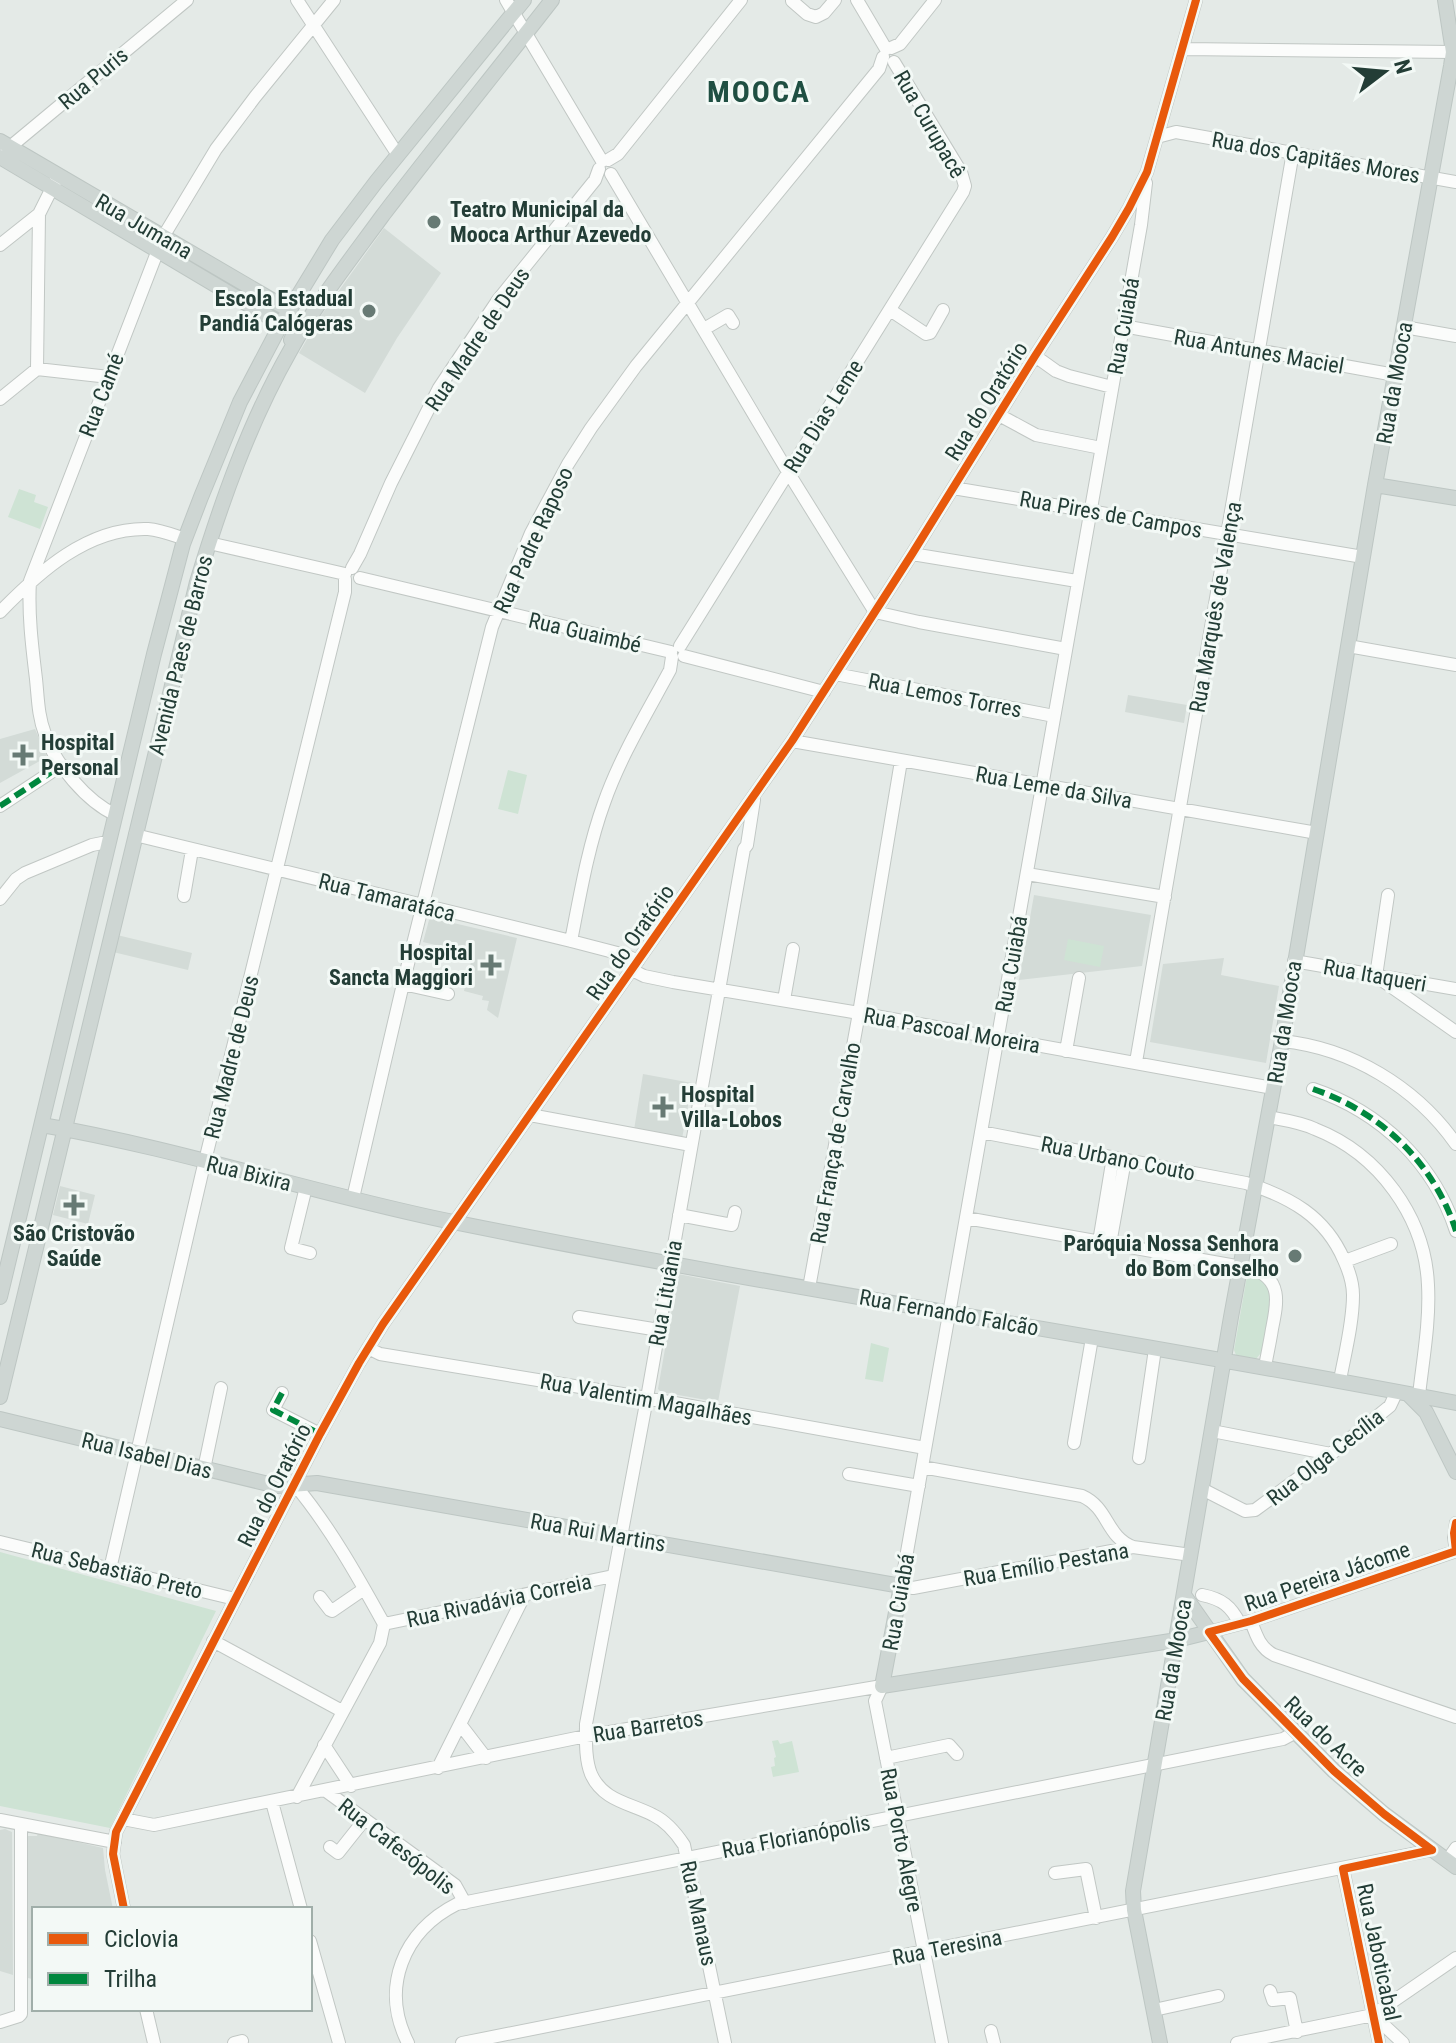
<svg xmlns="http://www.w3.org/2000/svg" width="1456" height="2043" font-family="'Roboto Condensed',sans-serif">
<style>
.built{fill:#d3dbd7}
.green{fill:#cee3d4}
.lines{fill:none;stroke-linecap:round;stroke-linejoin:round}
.minor-casing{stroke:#c1c7c4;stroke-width:14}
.major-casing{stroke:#bdc6c3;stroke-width:16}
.minor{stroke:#fbfcfb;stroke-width:12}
.major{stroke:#ced6d3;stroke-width:14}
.quiet{stroke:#00873e;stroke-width:6;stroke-dasharray:12 6;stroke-linecap:butt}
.cycleway-casing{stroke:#f3f9f6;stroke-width:13}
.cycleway{stroke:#e8590c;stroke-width:8}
.poi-dot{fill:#677a74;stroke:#f3f9f6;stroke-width:3}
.labels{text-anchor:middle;stroke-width:6;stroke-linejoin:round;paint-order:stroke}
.street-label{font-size:22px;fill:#233d36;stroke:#f3f9f6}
.poi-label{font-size:22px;font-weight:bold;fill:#233d36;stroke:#f3f9f6;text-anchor:start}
.district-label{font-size:30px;font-weight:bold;letter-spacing:2px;fill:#1f4f42;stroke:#f3f9f6}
</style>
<rect width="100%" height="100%" fill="#e4eae7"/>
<!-- built -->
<path class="built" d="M384,228l57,45 -44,65 -32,55 -66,-40 21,-36z
M1128,695l59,10 -3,18 -59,-11z
M35,729l12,28 -47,26v-44z
M1034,895l117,20 -9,51 -123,14z
M432,918l85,20 -19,80 -11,-8 2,-9 -7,-1 1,-4 -19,-5 9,-37 -50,-12 6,-22z
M117,935l75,18 -4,17 -75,-18z
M1224,958l-3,17 58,11 -13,77 -116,-21 13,-78z
M643,1074l49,9 -10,56 -48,-9z
M60,1186l35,9 -7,29 -35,-9z
M678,1274l62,12 -22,116 -57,-10 -3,-3z
M5,1829l7,3 1,143 -13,-4v-141z
M38,1833l65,15 2,22 8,39h-79v70h-2l-4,-1 -1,-142h10z"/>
<!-- green -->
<path class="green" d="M19,489l17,6 -2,7 14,5 -8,22 -32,-12z
M508,770l19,5 -9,39 -20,-5z
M1068,939l36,7 -4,21 -36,-7z
M1250,1275c6,2 13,6 17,11 8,13 -3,52 -6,67l-5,6 -20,-4 -2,-5 13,-74z
M871,1343l18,5 -6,34 -18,-3z
M0,1552l216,59 -106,217 -110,-22z
M778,1740l2,4 12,-3 7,31 -26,5 -2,-10 4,-1 -1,-8 2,-1 -4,-16z"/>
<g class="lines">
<defs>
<path id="minor" d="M297,0l101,155
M506,0l96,161
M857,0l29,49
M792,1l15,13 9,3 8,-4 11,-13
M891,48l9,-4 35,-44
M1182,49l271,3
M1157,137l19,-5 280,50
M6,152l4,-5 177,-147
M608,160l10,-6 123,-154
M611,174l177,298 87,140 44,10 147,27
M1146,183l-5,42 -240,1361 12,2 220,-41 58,8
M0,245l39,-31
M890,310l36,24 4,-1 13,-23
M1123,326l272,49
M1404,327l52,9
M704,329l24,-14 5,8
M1035,356l21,15 13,5 43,11
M37,369l2,-155 17,-34
M0,399l37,-30 72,8
M999,415l37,20 65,13
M953,488l410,69
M209,543l136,31
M912,554l165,27
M352,568l8,-14 31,-71 48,-95 59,-88 97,-120 4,-11
M360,578l311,74
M0,612c39,-40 88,-85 148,-83 13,1 25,6 37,10
M680,646l283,-454 2,-6 -4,-14 -67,-110
M1348,646l108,19
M684,656l140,36
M835,674l219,42
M792,741l525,92
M0,806l62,-41
M116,815c-29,-13 -61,-51 -71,-81 -7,-18 -7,-36 -9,-55 -4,-33 -8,-65 -6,-98l133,-344 53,-88 39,-52 79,-97
M135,835l436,106 54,14 13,6
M1027,874l138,23
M1388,895l-12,81 80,56
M184,896l8,-46
M0,899l16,-20 9,-6 67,-28 10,-2 7,1
M571,941c9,-46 17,-94 33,-138 16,-46 43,-90 66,-133l2,-13
M1294,961l162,28
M632,970l12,6 29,6 186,31 414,75
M403,984l45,10
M784,1000l9,-51
M1282,1041c69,7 134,46 174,103
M1066,1051l13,-73
M1136,1062l157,-910
M1313,1089c68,23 121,74 143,142
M530,1115l161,30
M1268,1117c16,3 32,5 47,12 64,25 110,88 113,156 2,37 -5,74 -9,110
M981,1132l265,51c44,14 79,33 98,77 5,11 9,23 9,35 0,28 -8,58 -13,85
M306,1187l-15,61 19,5
M353,1198l50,-214 89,-357 39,-94 37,-69 23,-36 45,-62 243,-297 4,-12
M679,1215l53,10 3,-13
M966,1218l287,51c30,11 24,35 19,60 -2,13 -5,26 -7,38
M1099,1242l14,-85
M1110,1244l15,-84
M1345,1261l46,-17
M809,1288l50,-275 42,-252
M579,1317l80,13
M368,1348l12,6 267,44 278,50
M282,1393l-9,17 47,24
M1212,1431l119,23
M1074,1443l18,-105
M1139,1458l16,-109
M922,1467l160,29c27,12 24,41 51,51
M204,1469l17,-81
M849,1474l70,12
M295,1485c35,42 63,92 89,139l-4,19 -83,154
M1202,1489l43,22 10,-1 76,-56 59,-48 7,-15
M1456,1523l-2,14 2,14
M0,1542l235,57
M110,1569l92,-396 143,-581v-13
M1202,1595c20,4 29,11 38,29
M320,1597l10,13 2,1 32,-22
M1251,1621c5,14 9,27 23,34l182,62
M384,1624l229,-48
M1209,1632l42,-11 205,-70
M213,1641l129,70
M882,1686l-7,15 67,342
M460,1724l26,34
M324,1745l27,41
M886,1758l63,-13 8,9
M438,1768l86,-172
M326,1791l129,94 10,18
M272,1802l29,107
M123,1819l31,6 432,-89 296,-50
M0,1820l115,22
M330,1847l8,6 27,-34
M1447,1861l9,-13
M1343,1869l36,174
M1055,1873l31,-4 10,49
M124,1909l-11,-55 3,-22 204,-398 39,-71 24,-39 409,-583 120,-187 123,-198 77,-119 17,-29 18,-36 49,-172
M310,1941l29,102
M1270,1991l3,9 17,-2 7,34
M146,2009l8,34
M1154,2010l64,-14
M1373,2015l30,28
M0,2022l19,-6 2,-2v-190
M991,2031l3,12
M234,2043l8,-2
M408,2043c-28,-55 -5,-112 49,-139l826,-165 13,-7
M462,2043l970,-193
M725,2043l-41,-198c-8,-12 -18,-24 -31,-30 -23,-12 -50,-14 -62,-41 -6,-15 -5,-34 -5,-50l61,-326 95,-538 2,-11 3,-4 7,-45
M1237,2043l136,-28 83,-57"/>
<path id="major" d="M0,141l289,169c7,12 9,17 2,30
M0,157l281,167
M1375,485l81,13
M42,1125c140,24 276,70 416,98 331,67 666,116 998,180
M0,1297l154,-643 29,-110 18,-47 39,-95 41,-78 51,-84 44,-58 148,-182
M1408,1394l18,18 30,60
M0,1397l197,-815c24,-79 52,-159 93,-231 26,-48 61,-92 93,-136 55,-72 113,-143 169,-215
M0,1419l277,67 40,-3 584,103 -19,100 295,-46 32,-8
M1184,1595l59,84 91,92 50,43 72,53
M1160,2043l-26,-133 -1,-19 98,-574 51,-276 93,-556 76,-419 2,-14 -8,-52"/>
</defs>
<!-- minor casing -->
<use href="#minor" class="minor-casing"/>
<!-- major casing -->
<use href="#major" class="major-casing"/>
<!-- minor -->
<use href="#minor" class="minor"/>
<!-- major -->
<use href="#major" class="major"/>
<!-- quiet -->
<path class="quiet" d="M0,806l62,-41
M1313,1089c68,23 121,74 143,142
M282,1393l-9,17 47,24"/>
<defs>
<path id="cycleway" d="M1432,1850l-48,-36 -50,-43 -91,-92 -34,-47 42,-11 205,-70 -2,-18 2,-10
M124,1909l-11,-55 3,-22 204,-398 39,-71 24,-39 409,-583 120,-187 123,-198 77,-119 17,-29 18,-36 49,-172
M1379,2043l-36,-174 89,-19"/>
</defs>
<!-- cycleway casing -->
<use href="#cycleway" class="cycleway-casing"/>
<!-- cycleway -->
<use href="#cycleway" class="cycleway"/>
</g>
<!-- markers -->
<g class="poi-dot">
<circle cx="434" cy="222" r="8"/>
<circle cx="369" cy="311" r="8"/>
<path d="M19 743h8v8h8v8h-8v8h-8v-8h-8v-8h8z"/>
<path d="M487 953h8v8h8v8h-8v8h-8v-8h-8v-8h8z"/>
<path d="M659 1095h8v8h8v8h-8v8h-8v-8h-8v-8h8z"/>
<path d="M70 1193h8v8h8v8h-8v8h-8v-8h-8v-8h8z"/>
<circle cx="1295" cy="1256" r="8"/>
</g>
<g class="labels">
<!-- street labels -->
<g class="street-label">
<text transform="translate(93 78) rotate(-40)" y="8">Rua Puris</text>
<text transform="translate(930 124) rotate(60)" y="8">Rua Curupacê</text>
<text transform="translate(1316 157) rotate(10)" y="8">Rua dos Capitães Mores</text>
<text transform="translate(144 226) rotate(30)" y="8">Rua Jumana</text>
<text transform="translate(1123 326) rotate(-80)" y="8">Rua Cuiabá</text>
<text transform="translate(477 339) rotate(-56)" y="8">Rua Madre de Deus</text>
<text transform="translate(1259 351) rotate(10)" y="8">Rua Antunes Maciel</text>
<text transform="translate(1394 383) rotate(-80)" y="8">Rua da Mooca</text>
<text transform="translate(101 395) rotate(-69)" y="8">Rua Camé</text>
<text transform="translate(986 401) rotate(-58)" y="8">Rua do Oratório</text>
<text transform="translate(823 416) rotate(-58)" y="8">Rua Dias Leme</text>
<text transform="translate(1111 514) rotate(10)" y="8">Rua Pires de Campos</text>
<text transform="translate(533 540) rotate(-65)" y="8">Rua Padre Raposo</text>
<text transform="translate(1215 607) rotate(-80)" y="8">Rua Marquês de Valença</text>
<text transform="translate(585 632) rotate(13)" y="8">Rua Guaimbé</text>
<text transform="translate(180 655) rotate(-76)" y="8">Avenida Paes de Barros</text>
<text transform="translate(945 695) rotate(11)" y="8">Rua Lemos Torres</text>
<text transform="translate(1054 787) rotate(10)" y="8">Rua Leme da Silva</text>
<text transform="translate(387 897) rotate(14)" y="8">Rua Tamaratáca</text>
<text transform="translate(630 942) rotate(-55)" y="8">Rua do Oratório</text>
<text transform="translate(1011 964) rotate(-80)" y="8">Rua Cuiabá</text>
<text transform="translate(1375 975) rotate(10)" y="8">Rua Itaqueri</text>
<text transform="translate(1284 1022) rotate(-81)" y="8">Rua da Mooca</text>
<text transform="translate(952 1030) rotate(10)" y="8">Rua Pascoal Moreira</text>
<text transform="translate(231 1057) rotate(-76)" y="8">Rua Madre de Deus</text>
<text transform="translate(835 1143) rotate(-80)" y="8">Rua França de Carvalho</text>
<text transform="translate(1118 1158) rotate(11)" y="8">Rua Urbano Couto</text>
<text transform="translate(249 1173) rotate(14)" y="8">Rua Bixira</text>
<text transform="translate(665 1293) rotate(-80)" y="8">Rua Lituânia</text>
<text transform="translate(949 1312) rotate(10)" y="8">Rua Fernando Falcão</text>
<text transform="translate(646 1399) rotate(10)" y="8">Rua Valentim Magalhães</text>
<text transform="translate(147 1455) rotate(14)" y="8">Rua Isabel Dias</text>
<text transform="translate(1325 1457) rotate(-38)" y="8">Rua Olga Cecília</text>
<text transform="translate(274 1485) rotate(-63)" y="8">Rua do Oratório</text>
<text transform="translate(598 1532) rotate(10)" y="8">Rua Rui Martins</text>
<text transform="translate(1046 1564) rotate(-10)" y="8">Rua Emílio Pestana</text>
<text transform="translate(117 1570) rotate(14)" y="8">Rua Sebastião Preto</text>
<text transform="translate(1327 1576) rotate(-19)" y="8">Rua Pereira Jácome</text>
<text transform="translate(499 1600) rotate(-12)" y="8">Rua Rivadávia Correia</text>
<text transform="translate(898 1602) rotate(-80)" y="8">Rua Cuiabá</text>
<text transform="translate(1173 1660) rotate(-80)" y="8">Rua da Mooca</text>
<text transform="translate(648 1726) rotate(-9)" y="8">Rua Barretos</text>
<text transform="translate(1326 1736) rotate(44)" y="8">Rua do Acre</text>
<text transform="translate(796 1836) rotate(-11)" y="8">Rua Florianópolis</text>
<text transform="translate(902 1840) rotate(79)" y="8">Rua Porto Alegre</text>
<text transform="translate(397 1846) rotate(38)" y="8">Rua Cafesópolis</text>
<text transform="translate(699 1913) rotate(78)" y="8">Rua Manaus</text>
<text transform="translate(947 1947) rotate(-11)" y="8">Rua Teresina</text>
<text transform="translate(1379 1952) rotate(78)" y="8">Rua Jaboticabal</text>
</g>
<!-- poi labels -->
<g class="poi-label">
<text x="450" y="217">Teatro Municipal da<tspan x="450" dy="25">Mooca Arthur Azevedo</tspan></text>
<text x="353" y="306" text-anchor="end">Escola Estadual<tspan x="353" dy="25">Pandiá Calógeras</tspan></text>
<text x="41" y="750">Hospital<tspan x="41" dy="25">Personal</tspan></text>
<text x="473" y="960" text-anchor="end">Hospital<tspan x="473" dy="25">Sancta Maggiori</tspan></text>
<text x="681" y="1102">Hospital<tspan x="681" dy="25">Villa-Lobos</tspan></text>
<text x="74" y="1241" text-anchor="middle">São Cristovão<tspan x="74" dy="25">Saúde</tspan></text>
<text x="1279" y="1251" text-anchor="end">Paróquia Nossa Senhora<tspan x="1279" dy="25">do Bom Conselho</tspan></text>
</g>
<!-- district labels -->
<g class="district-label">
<text x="759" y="102">MOOCA</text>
</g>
</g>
<!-- legend -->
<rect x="32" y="1907" width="280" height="104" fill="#f3f9f6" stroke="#a0aea9" stroke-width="2"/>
<rect x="48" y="1933" width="40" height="12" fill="#e8590c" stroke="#a0aea9" stroke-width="2"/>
<text x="104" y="1947" font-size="24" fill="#233d36">Ciclovia</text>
<rect x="48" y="1973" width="40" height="12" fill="#00873e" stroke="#a0aea9" stroke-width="2"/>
<text x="104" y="1987" font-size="24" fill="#233d36">Trilha</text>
<!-- north arrow -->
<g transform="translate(1384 72) rotate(74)" stroke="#f3f9f6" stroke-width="6" paint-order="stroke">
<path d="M0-6L14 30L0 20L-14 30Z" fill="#233d36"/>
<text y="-12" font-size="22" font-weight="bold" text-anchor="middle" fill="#233d36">N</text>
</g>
</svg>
